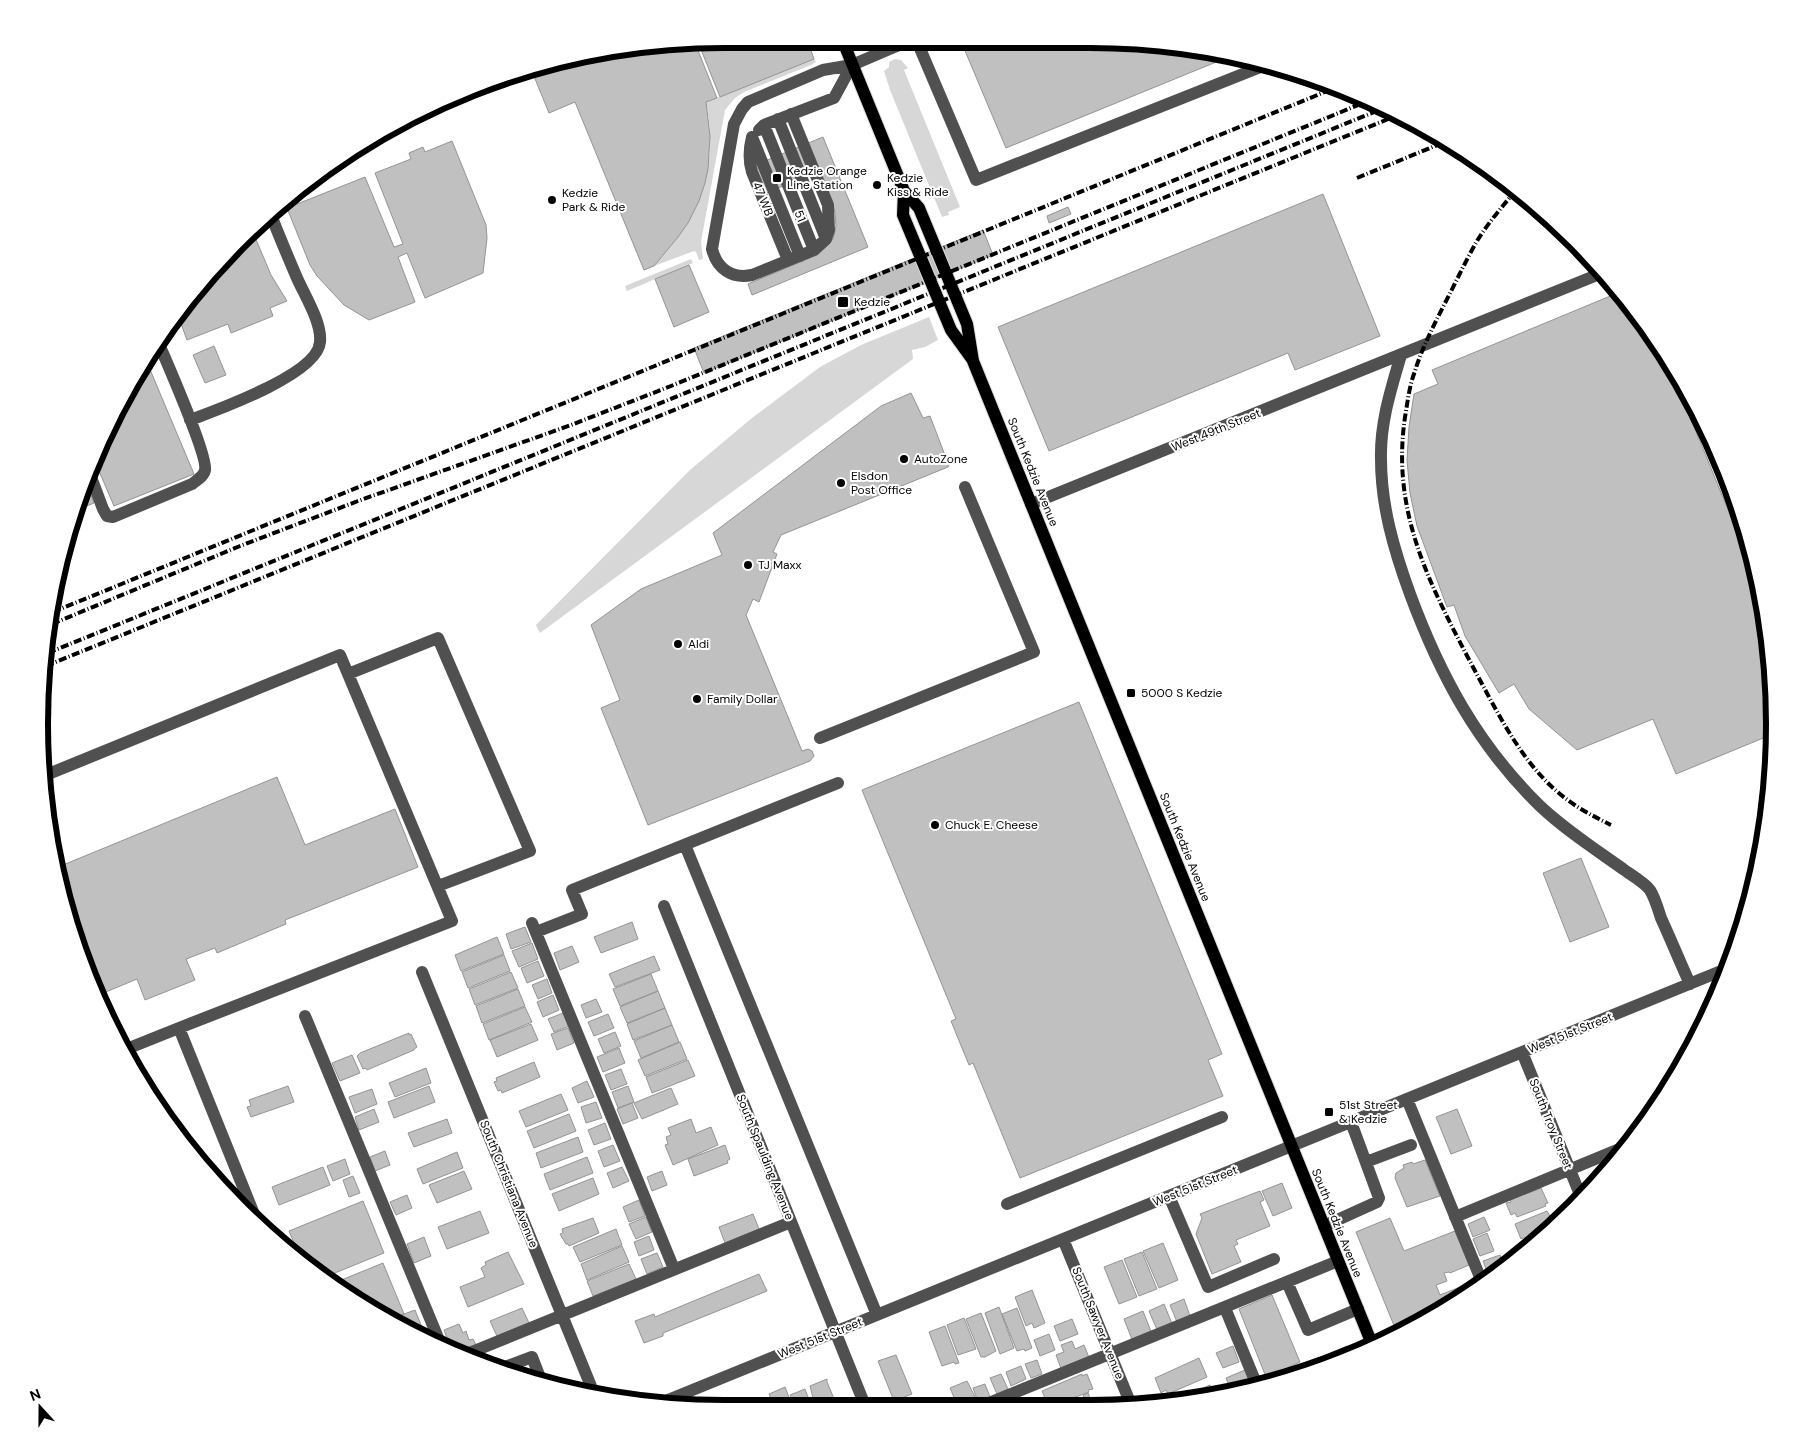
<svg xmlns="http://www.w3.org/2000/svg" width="1814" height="1447" font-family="'DM Sans',sans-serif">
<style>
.green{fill:#d7d7d7}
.building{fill:#c0c0c0;stroke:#949494}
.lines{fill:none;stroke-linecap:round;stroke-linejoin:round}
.major-casing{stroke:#dbdbdb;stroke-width:14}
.minor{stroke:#505050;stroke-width:12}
.major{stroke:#000;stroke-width:12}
.rail{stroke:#000;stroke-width:4;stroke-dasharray:8 2.5 1 2.5;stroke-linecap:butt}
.poi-dot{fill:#000;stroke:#fff;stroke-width:2}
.labels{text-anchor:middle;stroke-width:4;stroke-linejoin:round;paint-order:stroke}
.poi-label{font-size:12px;fill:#000;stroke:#fff;text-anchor:start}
.street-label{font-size:12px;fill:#000;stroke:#fff}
.rim{fill:none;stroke:#000;stroke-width:6}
</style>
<rect width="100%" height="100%" fill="#fff"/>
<!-- green -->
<path class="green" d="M814,59l2,3 -5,3 -67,27 -9,6 -10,12 -24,132 2,17 -4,1 -3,-8 -2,-1 -40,15c36,-41 57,-73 56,-130 0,-11 -2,-23 -4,-34z
M895,59l6,1 7,8 -4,2 56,137 -12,5 1,3 -7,2 -52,-127 -6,-19 5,-4v-5z
M691,259l2,4 -66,28 -2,-5z
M929,317l9,23 -13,7 -13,3 1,9 -373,274 -4,-8 154,-155 62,-52 68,-51 41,-22z"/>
<!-- building -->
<path class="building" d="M746,39h61l7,20 -94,38 -22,-55 15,-2 4,10z
M979,40h156l91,18 -220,90 -43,-102z
M695,43l22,55 -11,4 4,34 -2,33 -3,14 -6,18 -11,22 -10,14 -24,29 -10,4 -69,-168 -26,11 -18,-44 16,-7z
M823,137l45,110 -116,48 -4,-11 69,-29 10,-9 6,-7 3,-13 -1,-14 -16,-41 -60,25 -11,-28z
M452,141l34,84 1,13 -4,35 -58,25 -18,-45 -9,4 17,45 -46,18 -25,-15 -27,-29 -7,-11 -23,-57 78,-31 29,70 9,-3 -28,-71 36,-14 -2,-6 14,-6 2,5z
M1323,194l57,142 -85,34 -7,-17 -239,98 -51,-124z
M1068,207l3,7 -22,9 -2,-7z
M252,230l19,45 16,26 -17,7 3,8 -42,17 -3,-9 -41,16 -8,-22 61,-79z
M983,230l10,25 -289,118 -10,-25z
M689,265l20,47 -35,15 -19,-48z
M1620,292l14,14 29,45 93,227 13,56 4,100 -97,40 -23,-55 -76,31 -48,-41 -15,-25 -15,9 -34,-57 -11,-31 -7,2 -30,-81 -7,-33 -3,-33 2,-33 5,-33 24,-10 -6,-14z
M214,346l12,29 -21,8 -12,-28z
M146,360l48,114 -80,32 -18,-42 1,-3 8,-3 -4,-7 30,-70z
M911,393l12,25 7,-2 16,42 4,5 -2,4 -167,68 -8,17 4,2 -18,48 -6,-3 -7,16 56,136 6,-2 4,2 2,5 -4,5 -162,64 -47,-117 19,-8 -29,-75 50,-36 81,-34 -9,-22 168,-127z
M87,485l7,18 -17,7z
M1079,702l143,352 -14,6 15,36 -203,82 -47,-115 -4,2 -18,-44 5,-2 -94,-229z
M277,777l28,68 90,-36 23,58 -133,53 1,4 -69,29 -2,-5 -29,11 9,21 -50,20 -8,-21 -36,15 -39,-94 -4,-33z
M1581,858l28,69 -39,15 -27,-69z
M632,922l6,17 -37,14 -7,-16z
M525,927l6,15 -20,7 -5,-15z
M497,937l7,17 -43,17 -6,-16z
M532,943l6,16 -19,8 -7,-16z
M572,946l7,16 -19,8 -6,-17z
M504,955l6,16 -42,17 -6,-16z
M654,956l6,14 -45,17 -6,-13z
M538,961l6,15 -17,7 -6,-15z
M511,972l7,16 -43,17 -6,-16z
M651,974l7,17 -38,15 -7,-17z
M547,979l5,14 -14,6 -6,-14z
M518,989l7,17 -43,17 -6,-17z
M658,991l7,17 -38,15 -7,-16z
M553,995l6,15 -16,7 -6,-15z
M596,999l6,13 -16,6 -5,-13z
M525,1007l7,15 -43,18 -6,-16z
M665,1008l7,17 -39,15 -6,-16z
M563,1013l6,13 -15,6 -6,-13z
M608,1014l6,14 -20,8 -6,-14z
M531,1024l7,16 -41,17 -7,-17z
M672,1025l7,17 -38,16 -7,-17z
M568,1028l6,15 -17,7 -6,-16z
M615,1032l6,14 -17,7 -6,-14z
M409,1033v2l2,-1 6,13 -3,2v1l-47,20 -1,-2 -3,1 -6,-13 3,-3z
M680,1042l7,17 -42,17 -7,-16z
M619,1048l6,15 -22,9 -6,-15z
M352,1055l8,18 -20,8 -8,-18z
M688,1060l7,16 -43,17 -6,-16z
M534,1062l6,15 -38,16 -1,-3 -3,1 -4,-9 3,-1 -1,-3z
M426,1068l5,15 -36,14 -6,-14z
M621,1069l6,15 -16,6 -6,-15z
M587,1081l7,16 -16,6 -6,-15z
M288,1086l6,16 -43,15 -4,-10 4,-1 -2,-6z
M429,1086l6,16 -41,16 -6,-16z
M628,1086l6,16 -16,6 -6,-16z
M671,1088l7,16 -36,15 -8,-16z
M372,1089l5,15 -22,9 -6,-16z
M561,1094l7,16 -42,17 -7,-16z
M596,1102l6,16 -16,5 -5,-16z
M632,1103l6,15 -15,6 -6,-15z
M374,1109l5,13 -20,8 -4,-13z
M1457,1109l15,37 -21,8 -15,-37z
M569,1114l7,17 -42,17 -7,-17z
M447,1119l5,14 -38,14 -6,-14z
M691,1119l5,14 15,-6 7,18 -45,20 -8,-20 3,-1 -2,-7 5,-2 -3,-7z
M605,1123l6,16 -17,6 -6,-15z
M578,1137l5,15 -42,16 -5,-15z
M613,1145l7,16 -16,6 -6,-16z
M725,1145l5,14 -3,2 1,2 -34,13 -6,-17z
M385,1151l5,14 -15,6 -5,-14z
M457,1152l6,16 -40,16 -6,-15z
M587,1157l6,16 -43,17 -6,-16z
M345,1159l5,15 -17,7 -6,-15z
M1425,1160l15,36 -33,11 -12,-29 1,-5 8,-5 -1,-3 9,-3 1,2z
M323,1167l7,18 -51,20 -7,-18z
M622,1167l7,14 -16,7 -6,-15z
M464,1171l8,18 -35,14 -8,-18z
M662,1171l5,14 -15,6 -5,-14z
M353,1176l7,17 -11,4 -6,-17z
M593,1178l6,16 -40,17 -7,-17z
M1282,1183l10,25 -19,8 -11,-25z
M1541,1188l7,15 -3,1 1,2 -29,11 -2,-4 -4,2 -5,-12 5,-1 -1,-2z
M1260,1191l4,9 -4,2 10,24 -34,14 2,4 -4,2 7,16 -29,12 -16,-40 6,-16 -2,-4z
M407,1195l5,13 -16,7 -6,-13z
M639,1200l6,16 -16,6 -6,-15z
M363,1201l21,52 -59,24 -18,-10 -5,-5 -13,-31z
M480,1211l9,22 -42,16 -9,-22z
M1547,1211l3,5 5,-2 3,7 -4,5 -33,13 -6,-15z
M753,1214l6,15 -34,14 -6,-16z
M646,1217l6,15 -16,7 -7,-15z
M1484,1217l6,13 -17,7 -5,-13z
M593,1218l6,15 -30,13 -1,-2h-2l-6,-10 3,-1 -1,-4z
M1390,1218l14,33 51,-20 14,34 -19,8 -1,-1 -5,1 3,8 -11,4 4,10 35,-14 2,4 -44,32 -36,16 -41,-101z
M616,1229l6,16 -42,17 -7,-15z
M1487,1233l7,18 -14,5 -7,-17z
M1545,1235l-3,4 -19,13 -2,-7z
M649,1236l5,14 -15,6 -5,-14z
M424,1237l7,19 -17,7 -7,-19z
M1163,1243l15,37 -19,8 -16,-37z
M622,1246l7,16 -42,18 -6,-16z
M508,1252l16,32 -56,23 -8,-20 25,-10 -4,-9 5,-3 -1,-3z
M1142,1252l15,37 -18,7 -15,-37z
M657,1253l6,14 -16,7 -6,-15z
M1500,1255l4,11 -15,10 -6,-15z
M1122,1260l15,37 -18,7 -15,-37z
M383,1263l21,51 -9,4 -61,-35z
M629,1264l7,15 -43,17 -6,-15z
M759,1274l8,17 -104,42v3l-19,7 -9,-22 19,-7 1,3z
M1032,1290l13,33 -11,5 -2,-5 -6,3 -11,-29z
M1272,1295l28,67 -34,15 -27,-68z
M1184,1299l6,17 -13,6 -7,-17z
M1164,1304l9,22 -15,6 -9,-21z
M999,1307l15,41 -14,6 -15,-41z
M522,1308l7,15 -32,13 -7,-15z
M1017,1308l15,40 -7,3 -1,-2 -7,2 -15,-37z
M415,1310l10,25 -28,-16 -1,-2z
M1143,1311l9,23 -19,8 -9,-23z
M981,1313l15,38 -11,6h-4l-15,-38z
M964,1318l12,31 -18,6 -11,-30z
M1072,1319l6,15 -18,7 -6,-15z
M459,1324l4,9 3,-2 3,9 4,-1 3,6 -20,8 -5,-3 -7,-20z
M945,1326l14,37 -4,1 -1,-2 -12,4 -13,-34z
M1049,1334l6,16 -15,6 -6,-16z
M1072,1341l3,8 9,-4 6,15 -28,11 -6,-16 8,-3 -3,-7z
M1233,1346l6,16 -16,6 -7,-15z
M1347,1346l1,4 3,-2 2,5 -43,19 -7,1 -3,-7 29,-9 1,-4z
M896,1355l16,39 -18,7 -16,-40z
M1199,1358l8,19 -39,17 -2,-4 -5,3 -6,-15z
M1037,1360l5,14 -11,4 -6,-14z
M1021,1366l5,13 -15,7 -5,-14z
M1245,1370l6,14 -21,4 -4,-10z
M1001,1374l7,15 -11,5 -7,-16z
M1082,1374v2l5,-2 6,15 -5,1 1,2 -40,15 -7,-16z
M827,1379v3l11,26h-19l-1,-3 -2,1 -2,-9 -1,1 -3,-12z
M967,1381l11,22 -10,4h-10l-8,-19z
M985,1384l5,13 -12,5 -5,-14z
M1210,1385l3,6 -31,6z
M785,1387l8,21h-18l-6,-14z
M805,1389l7,19h-16l-6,-13z
M1088,1393l6,14h-36l26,-10 -1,-2z
M1025,1399l3,8h-18l-1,-2z"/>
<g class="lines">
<defs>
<path id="major" d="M842,39l62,152 15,17 48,116 6,37 399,983
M904,191l-1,24 48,115 21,29"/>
</defs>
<!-- major casing -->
<use href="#major" class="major-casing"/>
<!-- minor -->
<path class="minor" d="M916,39l60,141 287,-114
M791,114l37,91 1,25 -3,9 -12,11 -62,25c-20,4 -35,-6 -40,-26l22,-125 8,-15 6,-7 75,-32 29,-5 61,-26
M778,119l48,120
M764,125l50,125
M759,130l5,-5 70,-27 18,-33
M752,137c-3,12 -4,22 0,35l36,88
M752,137l48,119
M1401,355c-10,34 -21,68 -20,104 0,47 13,91 29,135 30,81 67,150 129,211 25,24 56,44 84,64 8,6 21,13 27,21 5,8 8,19 11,28 10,22 19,44 29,66
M190,420c27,-10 128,-46 130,-78 2,-19 -15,-46 -23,-64 -9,-21 -18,-42 -26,-63
M91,477l12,32 4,7 6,1 79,-33c5,-4 12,-8 13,-14 3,-14 -38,-107 -46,-126
M1031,504l571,-231
M348,674l90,-36 92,213 -92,35
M820,738l214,-86 -69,-165
M46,775l294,-120 112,266 -273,107 77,191
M685,845l192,470
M664,906l202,502
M532,923l142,346
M536,932l46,-18 -10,-24 266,-107
M422,972l173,424
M305,1016l136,329
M124,1050l55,-22
M1522,1052l59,145
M1407,1099l75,183
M1366,1162l45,-17
M1169,1196l39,91 66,-28
M1007,1204l215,-87
M1455,1217l174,-72
M1324,1226l53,-24 2,-4 -28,-76
M1063,1239l69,168
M1287,1282l21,48 50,-21
M1225,1308l31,75
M462,1356l329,-134
M502,1368l30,-11 9,23
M663,1402l1063,-433
M979,1407l359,-146"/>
<!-- major -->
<use href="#major" class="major"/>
<!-- rail -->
<path class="rail" d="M1357,178l90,-37
M1516,190c-14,17 -28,33 -39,51 -12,21 -22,43 -33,64 -11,22 -22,43 -29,66 -5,13 -7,27 -9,40 -17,99 24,174 68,258 25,46 49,97 91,129 14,11 30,19 46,27
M53,612l1284,-525
M52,624l188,-78 118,-45 213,-76 100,-39 697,-285
M48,653l1336,-545
M46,666l1352,-551"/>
</g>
<!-- markers -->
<g class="poi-dot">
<rect x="772" y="173" width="10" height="10" rx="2.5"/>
<circle cx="877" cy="185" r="5"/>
<circle cx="552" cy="200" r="5"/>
<rect x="837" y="296" width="12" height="12" rx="2.5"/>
<circle cx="904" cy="459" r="5"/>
<circle cx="841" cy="483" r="5"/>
<circle cx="748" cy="565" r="5"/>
<circle cx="678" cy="644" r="5"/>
<rect x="1126" y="688" width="10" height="10" rx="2.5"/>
<circle cx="697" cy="699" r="5"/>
<circle cx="935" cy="825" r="5"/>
<rect x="1324" y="1107" width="10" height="10" rx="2.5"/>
</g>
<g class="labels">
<!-- poi labels -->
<g class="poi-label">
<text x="787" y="175">Kedzie Orange<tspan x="787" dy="14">Line Station</tspan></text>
<text x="887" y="182">Kedzie<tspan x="887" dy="14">Kiss &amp; Ride</tspan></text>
<text x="562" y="197">Kedzie<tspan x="562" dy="14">Park &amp; Ride</tspan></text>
<text x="854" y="306">Kedzie</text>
<text x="914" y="463">AutoZone</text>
<text x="851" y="480">Elsdon<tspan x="851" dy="14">Post Office</tspan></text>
<text x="758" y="569">TJ Maxx</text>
<text x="688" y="648">Aldi</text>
<text x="1141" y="697">5000 S Kedzie</text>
<text x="707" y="703">Family Dollar</text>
<text x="945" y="829">Chuck E. Cheese</text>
<text x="1339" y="1109">51st Street<tspan x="1339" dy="14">&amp; Kedzie</tspan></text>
</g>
<!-- street labels -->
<g class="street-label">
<text transform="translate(763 199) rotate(68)" y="4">47 WB</text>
<text transform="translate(800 216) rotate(68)" y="4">51</text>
<text transform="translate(1216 430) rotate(-22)" y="4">West 49th Street</text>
<text transform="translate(1033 472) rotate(68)" y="4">South Kedzie Avenue</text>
<text transform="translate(1185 847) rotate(68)" y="4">South Kedzie Avenue</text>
<text transform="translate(1570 1033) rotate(-22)" y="4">West 51st Street</text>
<text transform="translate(1551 1124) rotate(68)" y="4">South Troy Street</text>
<text transform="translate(765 1157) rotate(68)" y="4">South Spaulding Avenue</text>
<text transform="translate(509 1184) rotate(68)" y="4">South Christiana Avenue</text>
<text transform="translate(1195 1186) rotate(-22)" y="4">West 51st Street</text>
<text transform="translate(1337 1223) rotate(68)" y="4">South Kedzie Avenue</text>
<text transform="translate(1098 1323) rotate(68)" y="4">South Sawyer Avenue</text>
<text transform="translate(820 1338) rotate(-22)" y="4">West 51st Street</text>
</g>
</g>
<!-- crop -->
<path d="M0 0H1814V1447H0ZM724 48H1090A676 676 0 0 1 1766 724V724A676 676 0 0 1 1090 1400H724A676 676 0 0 1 48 724V724A676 676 0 0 1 724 48Z" fill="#fff" fill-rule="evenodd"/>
<path class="rim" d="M724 48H1090A676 676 0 0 1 1766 724V724A676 676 0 0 1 1090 1400H724A676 676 0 0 1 48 724V724A676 676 0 0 1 724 48Z"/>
<!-- north arrow -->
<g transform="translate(40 1407) rotate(339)" stroke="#ffffff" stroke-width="4" paint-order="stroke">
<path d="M0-4L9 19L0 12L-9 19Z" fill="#000000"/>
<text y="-8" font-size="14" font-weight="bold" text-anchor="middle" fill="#000000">N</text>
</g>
</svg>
